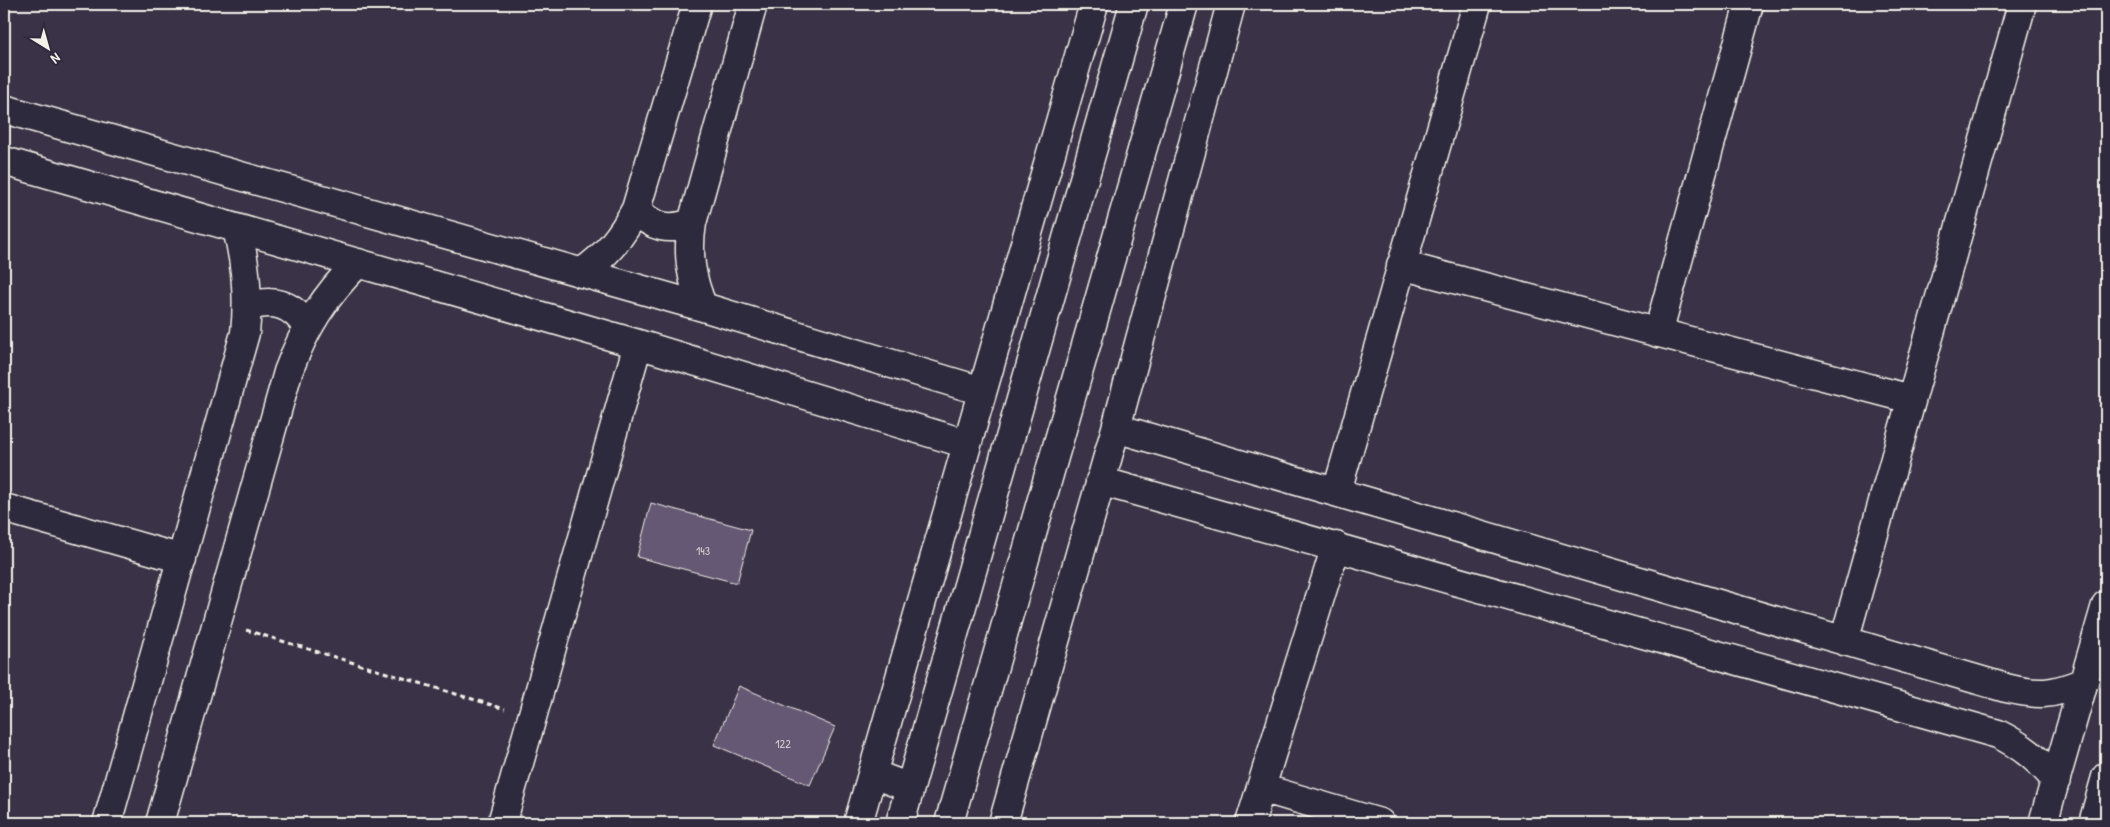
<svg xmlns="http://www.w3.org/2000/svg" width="2110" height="827" font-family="'Patrick Hand',sans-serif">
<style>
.building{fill:#655975;stroke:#f4f1e8}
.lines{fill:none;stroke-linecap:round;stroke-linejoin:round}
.minor-casing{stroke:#f4f1e8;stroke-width:31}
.tertiary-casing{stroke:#f4f1e8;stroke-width:31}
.path{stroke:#f4f1e8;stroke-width:3;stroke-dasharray:5 4;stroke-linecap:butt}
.minor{stroke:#2f2a3d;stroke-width:28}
.tertiary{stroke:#2f2a3d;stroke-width:28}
.labels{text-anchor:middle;stroke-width:4;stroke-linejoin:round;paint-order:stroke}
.number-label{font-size:12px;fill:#d0cbcb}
</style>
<rect width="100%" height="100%" fill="#3a3348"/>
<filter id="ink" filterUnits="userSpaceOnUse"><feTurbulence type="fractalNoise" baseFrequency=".02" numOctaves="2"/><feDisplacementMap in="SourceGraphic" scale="10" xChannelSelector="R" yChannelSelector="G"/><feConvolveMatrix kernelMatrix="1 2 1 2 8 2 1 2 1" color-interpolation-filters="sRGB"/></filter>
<g filter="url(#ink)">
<!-- building -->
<path class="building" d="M651,503l100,27 -14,53 -100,-26z
M739,686l96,41 -25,58 -96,-40z"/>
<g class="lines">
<defs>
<path id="minor" d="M4,109l699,198 279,84
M4,161l634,183 329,100
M636,209c16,19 33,22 56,14
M1401,265l510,134
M581,273c25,-17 41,-37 55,-64l61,-205
M248,307c25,-9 45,-3 59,20
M703,307c-12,-28 -16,-53 -11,-84l61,-219
M1658,333l91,-329
M1116,428l890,260c33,8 46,7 78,-6
M1100,481l898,253c24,12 40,25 58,46
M1337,491l140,-487
M4,508l178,51
M1844,641l178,-637
M1261,788l119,35
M107,823l138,-490c4,-36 1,-69 -8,-104
M160,823l128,-451c16,-43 37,-77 70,-109
M502,823l136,-479
M858,823l236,-819
M1003,823l113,-395 115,-424
M1250,823l86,-277
M2043,823l63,-218
M2093,823l13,-46"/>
<path id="tertiary" d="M873,774l37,14
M900,823l234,-819
M949,823l235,-819"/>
</defs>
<!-- minor casing -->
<use href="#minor" class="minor-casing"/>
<!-- tertiary casing -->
<use href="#tertiary" class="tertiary-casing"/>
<!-- path -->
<path class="path" d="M246,630l259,79"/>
<!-- minor -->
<use href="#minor" class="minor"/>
<!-- tertiary -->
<use href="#tertiary" class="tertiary"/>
</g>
</g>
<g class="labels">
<!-- number labels -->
<g class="number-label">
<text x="703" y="555">143</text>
<text x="783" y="748">122</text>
</g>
</g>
<!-- margin -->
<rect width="2110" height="827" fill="none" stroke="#2f2a3d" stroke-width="20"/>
<rect x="10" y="10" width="2090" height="807" fill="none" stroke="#f4f1e8" stroke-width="2" filter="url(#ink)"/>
<!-- north arrow -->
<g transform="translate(48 48) rotate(143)" stroke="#2f2a3d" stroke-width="4" paint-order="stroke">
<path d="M0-4L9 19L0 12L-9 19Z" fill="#f4f1e8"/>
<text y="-8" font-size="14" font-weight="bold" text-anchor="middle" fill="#f4f1e8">N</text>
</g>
</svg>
